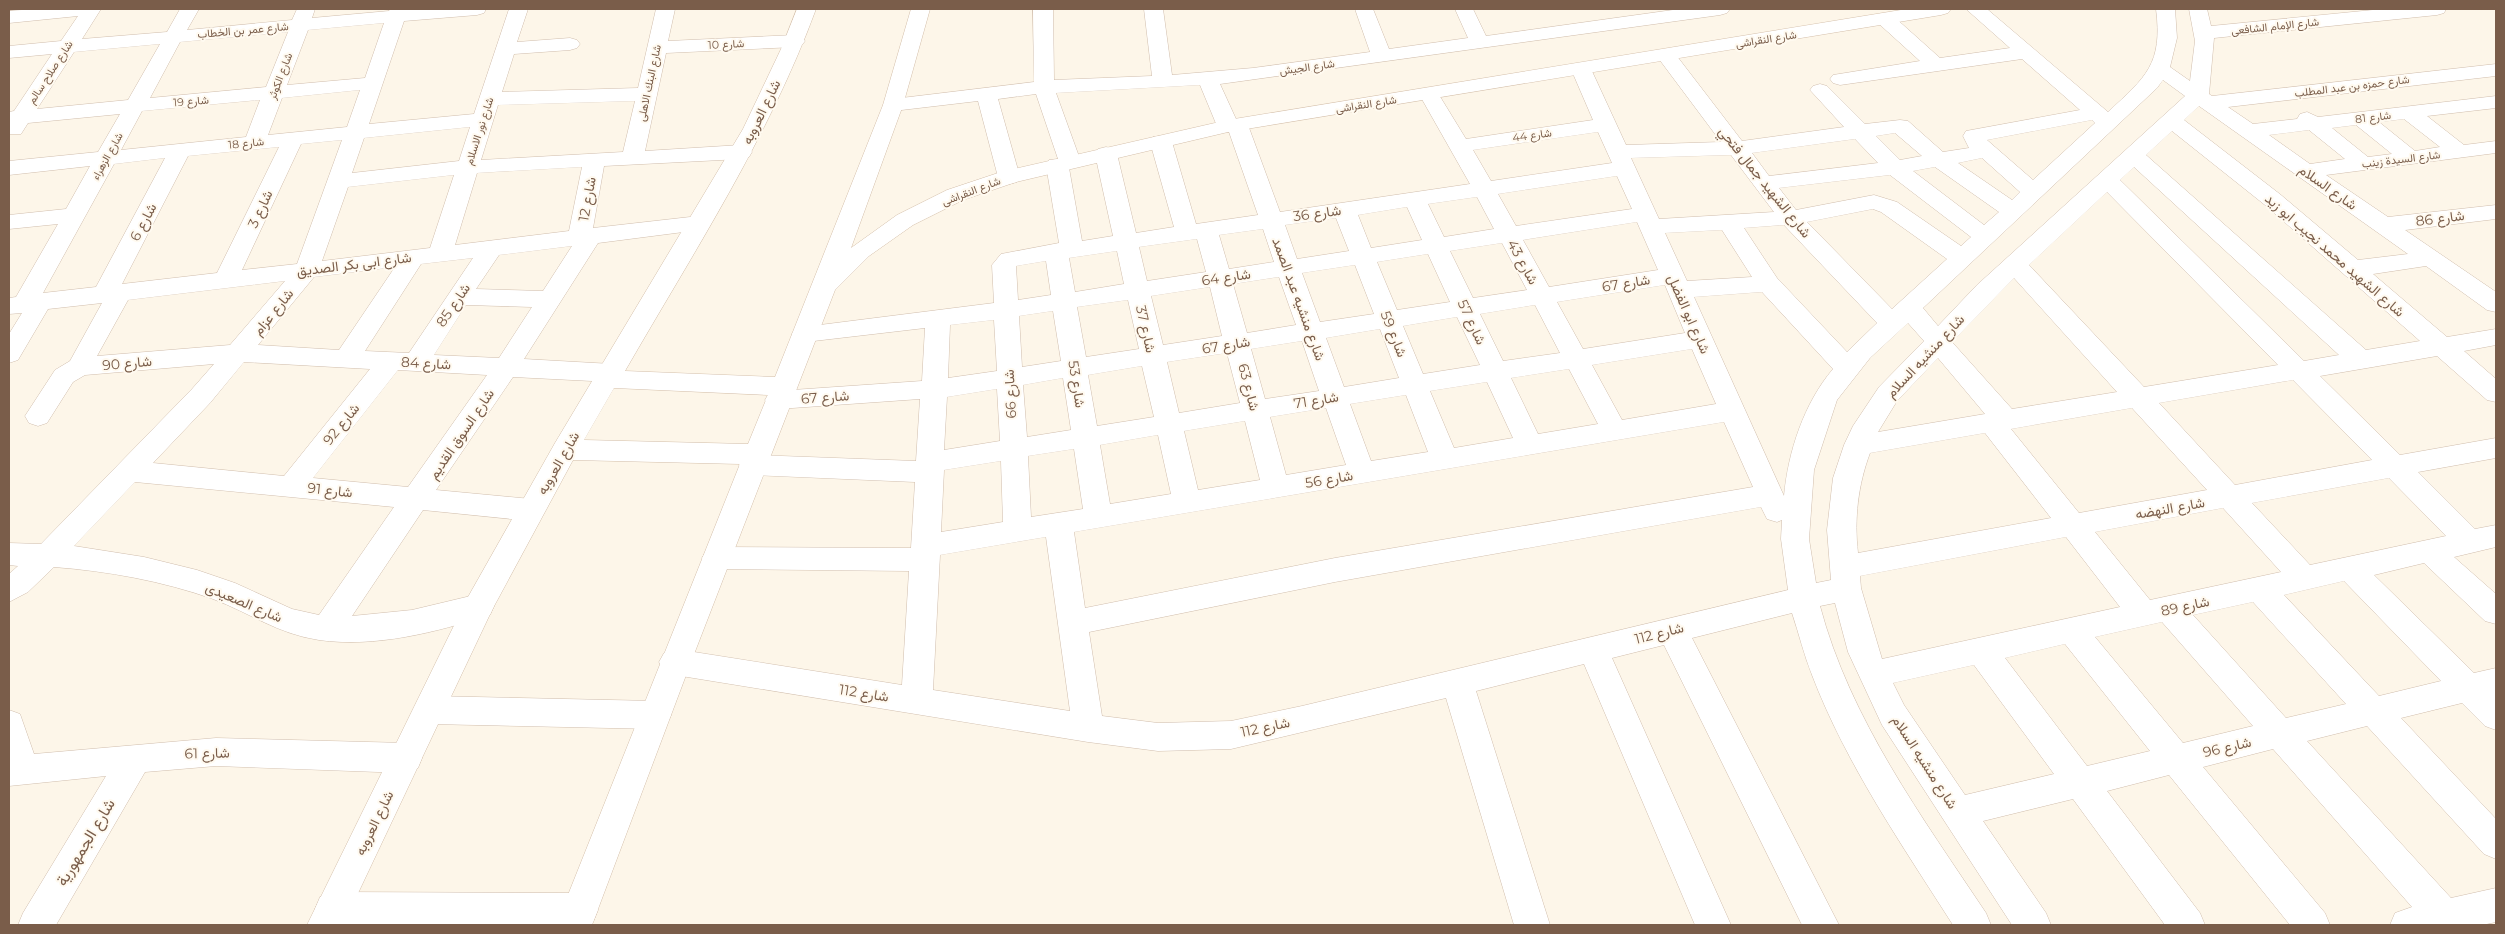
<svg xmlns="http://www.w3.org/2000/svg" width="2505" height="934" font-family="Montserrat,Vazirmatn,sans-serif">
<style>
.lines{fill:none;stroke-linecap:round;stroke-linejoin:round}
.street-casing{stroke:#d1bead;stroke-width:1}
.secondary-casing{stroke:#d4bfaa;stroke-width:1}
.street{fill:#fff;fill-rule:evenodd}
.secondary{fill:#fff;fill-rule:evenodd}
.labels{text-anchor:middle;stroke-width:4;stroke-linejoin:round;paint-order:stroke}
.far-street-label{font-size:11px;fill:#7a5d4a;stroke:#fffaf0}
.street-label{font-size:14px;fill:#7a5d4a;stroke:#fffaf0}
.near-street-label{font-size:16px;fill:#7a5d4a;stroke:#fffaf0}
</style>
<rect width="100%" height="100%" fill="#fdf6e9"/>
<g class="lines">
<defs>
<path id="street" d="M35,9h66l-19,30 85,-7 13,-23h19l-12,21 105,-10 5,-11h18l-3,9 77,-7 1,-2h96l-2,4 -7,2 -73,6 -35,103 105,-10 35,-105h19l-11,33 53,-4 7,2 3,4 -3,4 -7,2 -56,4 -12,38 136,-4 18,-79h19l-7,32 127,-6 7,2 3,4 -3,4 -7,2 -129,6 -21,98 96,-6 8,2 3,5 -3,5 -8,2 -137,7 -11,62 106,-12 8,2 4,5 -4,5 -8,2 -101,13 -74,116 88,5 9,3 4,6 -4,6 -9,3 -99,-5 -77,113 95,9 10,3 4,8 -4,8 -10,3 -108,-11 -71,106 60,-6 67,-16 11,3 4,9 -4,9c-53,17 -115,33 -171,25 -41,-6 -69,-27 -106,-41 -50,-18 -106,-28 -159,-32l-26,25 -19,10v-28l9,-8 -9,-1v-22l32,1 151,-155 22,-25 -129,11 -12,7 -26,41 -9,3 -9,-3 -4,-7 30,-46 15,-9 32,-58 -54,6 -30,51 -9,3v-29l13,-21 -13,1v-16l7,-1 42,-73 -49,5v-14l57,-6 24,-43 -81,9v-14l89,-9 22,-38 -92,9 -7,11h-12v-22l5,-1 38,-57 -43,4v-12l52,-5 17,-25 -69,7v-12zM384,23l-19,55 -78,7 21,-55zM288,32l-22,55 -116,11 30,-56zM160,44l-32,56 -91,9 37,-57zM360,90l-13,37 -79,8 14,-37zM260,100l-14,37 -125,13 21,-39zM635,101l-12,51 -142,8 17,-55zM470,127l-11,34 -107,12 12,-35zM342,140l-45,124 -55,6 59,-126zM279,147l-62,126 -95,11 66,-128zM165,158l-69,129 -53,6 71,-129zM582,167l-13,64 -114,14 22,-72zM454,175l-24,73 -108,13 26,-74zM572,246l-29,45 -67,-2 23,-34zM473,258l-64,95 -44,-2 56,-87zM395,267l-56,83 -81,-5 56,-68zM285,281l-55,64 -133,11 31,-56zM466,305l66,2 -33,51 -65,-3zM244,362l126,7 -86,107 -131,-13 57,-60zM398,370l89,5 -79,112 -95,-9zM135,482l259,25 -75,108 -27,-6 -57,-26 -38,-13 -53,-13 -70,-11z
M1033,9h20l1,71 98,-4 -8,-67h19l9,66 81,-7 117,-16 -15,-43h18l16,40 79,-11 -13,-29h18l13,27 194,-27h50l-3,4 -7,2 -500,69 16,35 9,1 3,5 32,87 190,-28 -51,-90 3,-4 7,-2 7,2 30,49 127,-19 -22,-51 3,-4 7,-2 7,2 3,4 35,76 95,-3 -65,-87 3,-4 7,-2 7,2 69,90 102,-14 -34,-37 3,-4 7,-2 7,2 38,38 35,-4 8,1 35,31 26,-4 -6,-12 3,-5 114,-21 -58,-51 -182,26 -7,-2 -3,-4 3,-4 87,-14 -42,-38 -3,-4 3,-4h14l48,43 70,-10 -44,-39h21l121,103c38,-35 55,-48 48,-103h19l2,29 -7,29 20,14 5,-40 -6,-32h18l4,17 172,-17h63l-2,4 -7,2 -223,23 -5,56 3,2 284,-32v12l-268,31 25,17 44,-5 3,-5 7,-2 11,5 178,-21v12l-69,8 37,29 32,-4v12l-170,22 62,42 108,-12v14l-91,11 91,62v20l-9,-2 -61,-44 -53,8 74,63 49,-8v16l-32,6 32,28v23l-9,-2 -50,-44 -117,20 80,79 96,-17v20l-78,14 57,57 21,-4v22l-42,10 42,37v30l-11,-3 -61,-58 -50,12 100,98 22,-5v62l-11,-4 -23,-23 -61,15 95,101v40l-12,-5 -117,-128 -60,15 144,157 45,-10v34l-14,3h-92l5,-12 17,-6 -139,-158 -70,18 122,146 5,12h-40l-121,-150 -62,16 93,122 5,12h-40l-92,-126 -90,22 63,92 5,12h-39l-130,-200 -34,-73 -13,-49 -15,3c30,113 102,211 166,307l5,12h-38c-51,-80 -107,-161 -141,-250 -8,-20 -13,-41 -20,-62l-100,25 147,287h-37l-138,-280 -52,13 119,267h-36l-111,-261 -108,27 74,234h-36l-68,-227 -215,51 -73,2 -70,-9 -413,-67 -11,-4 -5,-9 5,-9 11,-4 227,36 7,-114 -192,-2 -10,-3 -5,-8 5,-8 10,-3 194,1 4,-66 -162,-7 -10,-3 -4,-7 4,-7 10,-3 163,6 4,-62 -142,10 -9,-2 -4,-7 4,-7 9,-2 144,-10 3,-53 -120,14 -9,-2 -4,-6 4,-6 198,-25 -2,-38 9,-11 58,-11 -13,-78 3,-5 9,-1 -22,-65 -38,5 22,78 -3,5 -8,2 -8,-2 -3,-5 -20,-76 -85,10 -7,-2 -3,-4 3,-4 7,-2 141,-17zM2163,80l22,16 -208,189 -39,41 -15,-18 234,-220zM1200,85l17,41 3,5 9,1 29,83 -62,9 -24,-82 -3,-5 -8,-1 -8,1 -3,5 24,85 -38,6 -19,-79 -3,-5 -8,-2 -8,2 -3,5 18,82 -31,5 -13,-73 9,-1 3,-5 -25,-69zM2199,106l209,148 -50,6 -77,-65 -97,-75zM2404,119l36,28 -25,4 -36,-29zM2092,120l3,3 -62,57 -46,-40zM2356,125l36,29 -24,3 -36,-29zM2309,130l36,29 -35,5 -41,-29zM2172,131l93,74 155,136 -54,9 -220,-195zM1598,132l14,31 -121,18 -18,-31zM1895,133l27,23 -22,4 -24,-24zM1855,139l23,24 -109,13 -17,-23zM1731,155l43,57 -115,7 -28,-61zM1982,158l38,34 -8,8 -54,-37zM1935,167l64,45 -15,13 -71,-54zM2134,167l205,188 -35,6 -184,-181zM1890,175l81,62 -10,9 -64,-44 -23,-7 -78,15 -17,-22zM1617,176l15,33 -116,17 -18,-32zM2107,192l171,173 -134,22 -115,-122zM1477,197l17,32 -50,8 -16,-33zM1407,207l15,33 -51,8 -13,-33zM1873,209l8,3 66,47 -55,50 -85,-87zM1336,218l13,33 -52,8 -12,-34zM1637,222l21,48 -109,17 -26,-47zM1784,225l93,98 -30,29 -70,-74 -33,-50zM1263,229l11,33 -45,7 -10,-34zM1722,230l30,47 -65,4 -22,-48zM1197,239l9,33 -59,9 -8,-34zM1502,243l25,47 -54,8 -23,-47zM1117,251l7,33 -49,8 -6,-34zM1428,254l22,48 -53,8 -20,-48zM1046,261l5,34 -33,5 -2,-34zM1355,265l19,49 -54,8 -18,-49zM1279,277l17,48 -49,8 -14,-49zM2014,278l103,114 -105,17 -60,-67zM1665,285l20,48 -102,16 -26,-47zM1210,287l12,49 -59,9 -12,-49zM1762,292l71,77c-29,34 -45,83 -49,127l-90,-199zM1128,300l11,49 -53,8 -9,-50zM1535,305l25,48 -57,8 -23,-47zM1053,311l8,50 -39,6 -3,-51zM1457,317l23,48 -57,9 -20,-48zM994,320l3,51 -49,7 2,-53zM1908,323l16,18 -45,46 -26,39 -9,19 -11,33 -6,52 4,50 -15,3 -7,-44 5,-69 23,-70 33,-42zM1380,329l19,49 -55,9 -18,-49zM1302,341l17,50 -54,8 -14,-50zM1692,349l24,55 -94,16 -30,-55zM1227,353l13,50 -61,10 -12,-51zM1938,358l47,56 -107,18 19,-31zM1142,366l12,51 -57,9 -9,-51zM1569,369l29,55 -60,10 -27,-56zM1063,378l8,52 -44,7 -4,-52zM2293,380l79,80 -137,25 -76,-82zM1487,382l26,56 -59,10 -24,-57zM997,389l3,52 -56,9 3,-53zM1406,395l22,57 -57,9 -21,-57zM1326,408l20,57 -60,10 -16,-58zM2132,408l75,82 -128,23 -68,-84zM1245,421l15,59 -62,10 -14,-59zM1724,422l29,65 -418,71 -250,50 -11,-76zM1985,433l66,85 -193,35c-4,-34 0,-68 12,-100zM1158,435l13,59 -61,10 -10,-59zM1074,449l9,60 -52,8 -3,-61zM1001,461l2,61 -62,10 3,-62zM2389,478l57,58 -136,29 -58,-62zM1761,507l6,12 10,3 5,-2 -1,19 7,51 -486,116 -71,15 -73,2 -56,-7 -13,-84 246,-50zM2223,508l58,64 -131,28 -55,-68zM1046,537l24,174 -137,-21 7,-135zM2066,537l54,70 -238,52 -21,-71 -1,-12zM2344,581l97,100 -62,15 -95,-101zM2253,602l93,102 -60,14 -93,-103zM2162,622l91,104 -70,17 -88,-106zM2065,644l85,107 -63,15 -82,-108zM1974,665l80,109 -89,21 -61,-90 -11,-22z
M430,696l225,5 11,4 5,10 -5,10 -11,4 -225,-5 -11,-4 -5,-10 5,-10z
M9,710l11,4 14,40 182,-16 190,5 12,5 4,10 -4,10 -12,5 -190,-7 -71,6 -89,153h-38l5,-12 83,-137 -97,10z
M333,892l247,1 13,5 5,12 -5,12 -8,3h-254l-11,-4 -5,-12 5,-12z"/>
<path id="secondary" d="M797,9h19c-47,128 -123,244 -191,362l150,6 108,-272 28,-96h19l-27,96 -52,143 46,-33 50,-25 54,-18 227,-52 679,-111h44l-3,4 -7,2 -713,117 -212,50 -53,18 -50,25 -44,31 -34,34 -144,372 -99,263h-36l184,-461 -167,-4 -81,150 -149,315h-36l161,-328 87,-154 188,-314 38,-80zM614,388l154,7 -20,49 -164,-4z"/>
</defs>
<!-- street casing -->
<use href="#street" class="street-casing"/>
<!-- secondary casing -->
<use href="#secondary" class="secondary-casing"/>
<!-- street -->
<use href="#street" class="street"/>
<!-- secondary -->
<use href="#secondary" class="secondary"/>
</g>
<g class="labels">
<!-- far-street labels -->
<g class="far-street-label">
<text transform="translate(2275 26) rotate(-6)" y="4">شارع الإمام الشافعى</text>
<text transform="translate(243 30) rotate(-5)" y="4">شارع عمر بن الخطاب</text>
<text transform="translate(1766 39) rotate(-9)" y="4">شارع النقراشى</text>
<text transform="translate(726 44) rotate(-3)" y="4">شارع 10</text>
<text transform="translate(1307 67) rotate(-8)" y="4">شارع الجيش</text>
<text transform="translate(50 72) rotate(-57)" y="4">شارع صلاح سالم</text>
<text transform="translate(280 76) rotate(-69)" y="4">شارع الكوثر</text>
<text transform="translate(649 83) rotate(-78)" y="4">شارع البنك الاهلى</text>
<text transform="translate(2352 86) rotate(-7)" y="4">شارع حمزه بن عبد المطلب</text>
<text transform="translate(191 101) rotate(-5)" y="4">شارع 19</text>
<text transform="translate(1366 104) rotate(-9)" y="4">شارع النقراشى</text>
<text transform="translate(2373 117) rotate(-7)" y="4">شارع 81</text>
<text transform="translate(479 131) rotate(-72)" y="4">شارع نور الاسلام</text>
<text transform="translate(1532 135) rotate(-8)" y="4">شارع 44</text>
<text transform="translate(246 143) rotate(-6)" y="4">شارع 18</text>
<text transform="translate(107 156) rotate(-61)" y="4">شارع الزهراء</text>
<text transform="translate(2401 159) rotate(-7)" y="4">شارع السيدة زينب</text>
<text transform="translate(971 191) rotate(-21)" y="4">شارع النقراشى</text>
</g>
<!-- street labels -->
<g class="street-label">
<text transform="translate(761 112) rotate(-64)" y="5">شارع العروبه</text>
<text transform="translate(1765 182) rotate(51)" y="5">شارع الشهيد جمال فتحي</text>
<text transform="translate(2328 187) rotate(35)" y="5">شارع السلام</text>
<text transform="translate(587 199) rotate(-80)" y="5">شارع 12</text>
<text transform="translate(260 209) rotate(-65)" y="5">شارع 3</text>
<text transform="translate(1317 213) rotate(-8)" y="5">شارع 36</text>
<text transform="translate(2440 218) rotate(-7)" y="5">شارع 86</text>
<text transform="translate(143 222) rotate(-62)" y="5">شارع 6</text>
<text transform="translate(2335 255) rotate(41)" y="5">شارع الشهيد محمد نجيب ابو زيد</text>
<text transform="translate(1523 262) rotate(61)" y="5">شارع 43</text>
<text transform="translate(354 264) rotate(-7)" y="5">شارع ابى بكر الصديق</text>
<text transform="translate(1226 277) rotate(-8)" y="5">شارع 64</text>
<text transform="translate(1626 283) rotate(-9)" y="5">شارع 67</text>
<text transform="translate(1299 299) rotate(70)" y="5">شارع منشيه عبد الصمد</text>
<text transform="translate(453 305) rotate(-56)" y="5">شارع 85</text>
<text transform="translate(273 312) rotate(-51)" y="5">شارع عزام</text>
<text transform="translate(1689 314) rotate(66)" y="5">شارع ابو الفضل</text>
<text transform="translate(1472 322) rotate(65)" y="5">شارع 57</text>
<text transform="translate(1146 329) rotate(77)" y="5">شارع 37</text>
<text transform="translate(1394 334) rotate(68)" y="5">شارع 59</text>
<text transform="translate(1226 345) rotate(-9)" y="5">شارع 67</text>
<text transform="translate(1925 356) rotate(-47)" y="5">شارع منشيه السلام</text>
<text transform="translate(127 363) rotate(-5)" y="5">شارع 90</text>
<text transform="translate(426 363) rotate(3)" y="5">شارع 84</text>
<text transform="translate(1077 384) rotate(81)" y="5">شارع 53</text>
<text transform="translate(1249 387) rotate(75)" y="5">شارع 63</text>
<text transform="translate(1010 394) rotate(-93)" y="5">شارع 66</text>
<text transform="translate(825 397) rotate(-4)" y="5">شارع 67</text>
<text transform="translate(1316 400) rotate(-9)" y="5">شارع 71</text>
<text transform="translate(341 424) rotate(-51)" y="5">شارع 92</text>
<text transform="translate(461 434) rotate(-56)" y="5">شارع السوق القديم</text>
<text transform="translate(558 463) rotate(-60)" y="5">شارع العروبه</text>
<text transform="translate(1329 479) rotate(-10)" y="5">شارع 56</text>
<text transform="translate(330 490) rotate(6)" y="5">شارع 91</text>
<text transform="translate(2170 508) rotate(-10)" y="5">شارع النهضه</text>
<text transform="translate(244 602) rotate(23)" y="5">شارع الصعيدى</text>
<text transform="translate(2185 606) rotate(-12)" y="5">شارع 89</text>
<text transform="translate(1659 633) rotate(-14)" y="5">شارع 112</text>
<text transform="translate(864 693) rotate(9)" y="5">شارع 112</text>
<text transform="translate(1265 727) rotate(-12)" y="5">شارع 112</text>
<text transform="translate(2227 747) rotate(-13)" y="5">شارع 96</text>
<text transform="translate(207 753) rotate(-1)" y="5">شارع 61</text>
<text transform="translate(1925 762) rotate(57)" y="5">شارع منشيه السلام</text>
<text transform="translate(374 823) rotate(-64)" y="5">شارع العروبه</text>
</g>
<!-- near-street labels -->
<g class="near-street-label">
<text transform="translate(85 842) rotate(-59)" y="6">شارع الجمهورية</text>
</g>
</g>
<!-- border -->
<rect width="2505" height="934" fill="none" stroke="#7a5d4a" stroke-width="20"/>
</svg>
